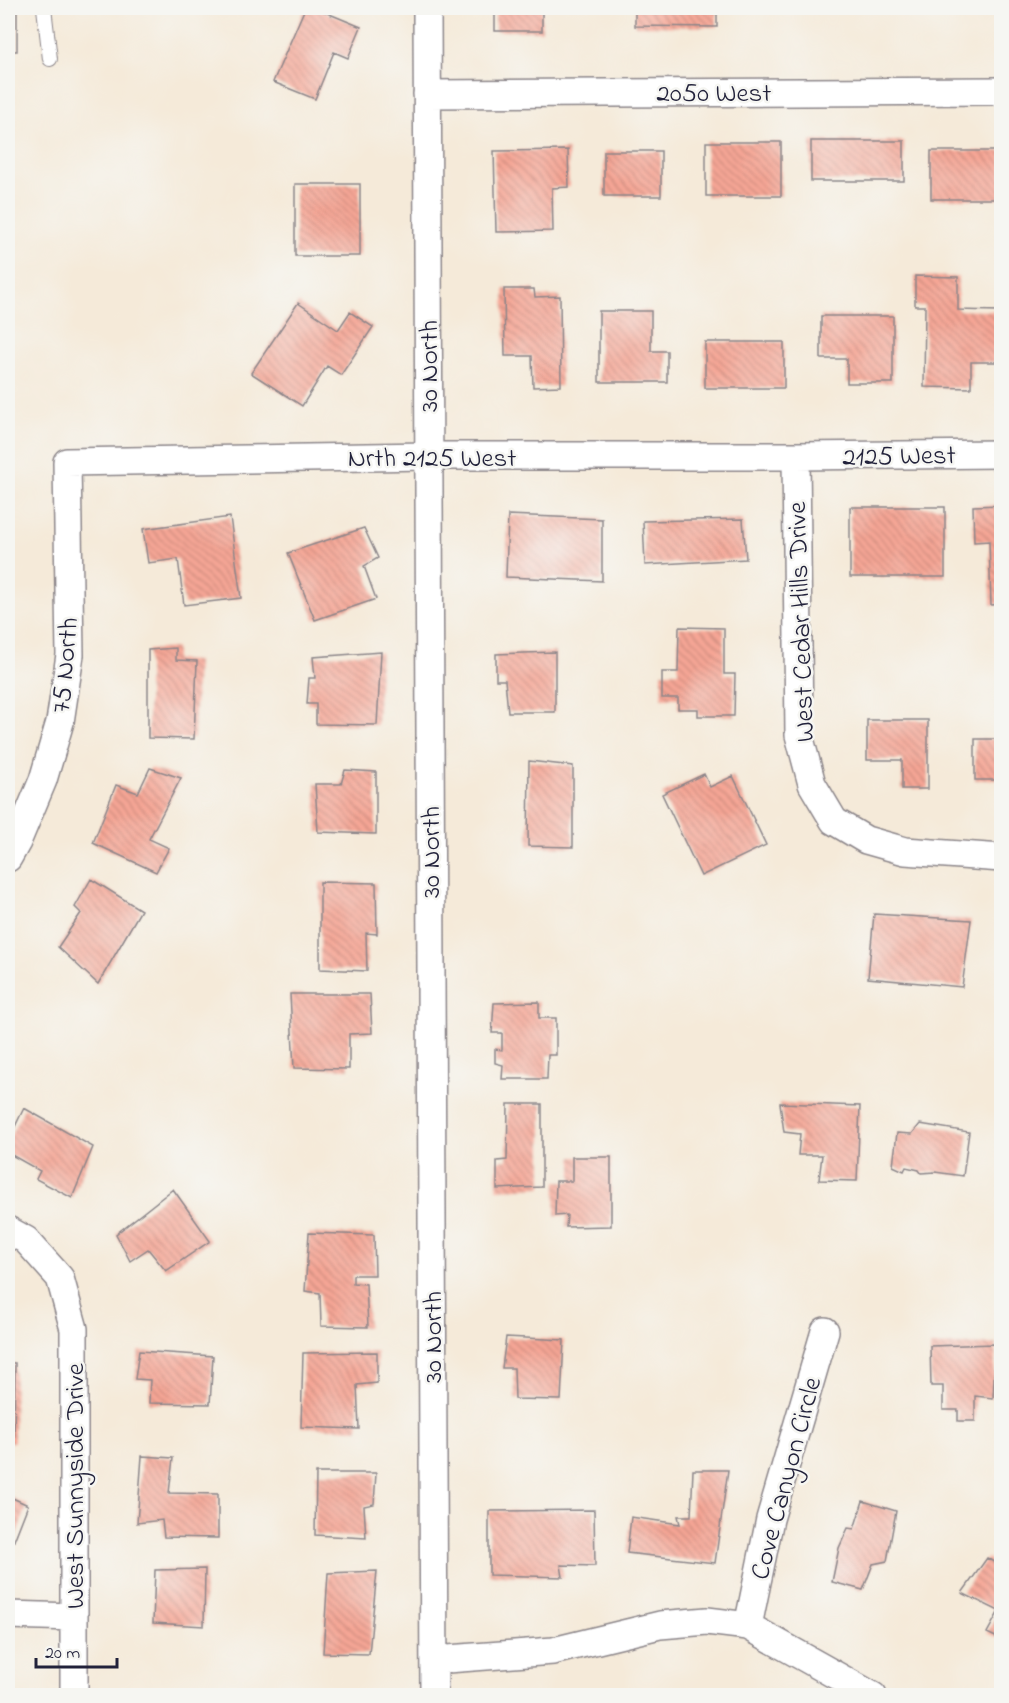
<svg xmlns="http://www.w3.org/2000/svg" width="1009" height="1703" font-family="'Indie Flower',sans-serif">
<style>
.building{fill:url(#building-back-hatch)}
.lines{fill:none;stroke-linecap:round;stroke-linejoin:round}
.service-casing{stroke:#8c868a;stroke-width:16}
.minor-casing{stroke:#8c868a;stroke-width:30}
.service{stroke:#fff;stroke-width:14}
.minor{stroke:#fff;stroke-width:27}
.labels{text-anchor:middle;stroke-width:5;stroke-linejoin:round;paint-order:stroke}
.street-label{font-size:27px;fill:#22223b;stroke:#f6f6f2}
</style>
<defs>
<pattern id="building-back-hatch" width="6" height="6" patternUnits="userSpaceOnUse" patternTransform="scale(1.5)"><rect width="6" height="6" fill="#f6a695"/><path d="M-1 5l2 2M0 0l6 6M5-1l2 2" fill="none" stroke="#c7877b"/></pattern>
</defs>
<rect width="100%" height="100%" fill="#f6f6f2"/>
<filter id="ink" filterUnits="userSpaceOnUse"><feTurbulence type="fractalNoise" baseFrequency=".0167" numOctaves="2"/><feDisplacementMap in="SourceGraphic" scale="12" xChannelSelector="R" yChannelSelector="G"/><feConvolveMatrix kernelMatrix="1 2 1 2 8 2 1 2 1" color-interpolation-filters="sRGB"/></filter>
<filter id="wash" filterUnits="userSpaceOnUse"><feTurbulence type="fractalNoise" baseFrequency=".008" numOctaves="4" result="noise"/><feDisplacementMap in="SourceGraphic" scale="24" xChannelSelector="R" yChannelSelector="G"/><feGaussianBlur stdDeviation="1.35" result="paint"/><feColorMatrix in="noise" values="0 0 0 0 0 0 0 0 0 0 0 0 0 0 0 0 0 1.4 0 .05"/><feComposite in="paint" operator="in"/></filter>
<g filter="url(#wash)">
<rect width="100%" height="100%" fill="#f5ead9"/>
<g id="blocks">
<!-- building -->
<path class="building" d="M8,8h9v43h-9z
M305,8h10l46,19 -13,31 -14,-6 -19,47 -42,-17z
M495,8h47v23h-47z
M635,8h82v19l-82,-1z
M967,8h35v3h-35z
M811,141h93v40h-93z
M706,142h75v54h-75z
M568,150l1,37 -17,1 1,43 -57,1 -2,-81z
M604,151h57v45h-57z
M931,151h71v48h-71z
M295,184h65v72h-65z
M915,276l43,1v33l41,1v51h-28v26l-47,-1 1,-81h-10z
M504,289h30l1,8 25,-1 1,90 -28,1 -1,-31h-27z
M298,303l40,27 12,-18 23,15 -32,48 -14,-9 -25,40 -51,-33z
M599,311h52v40h16v31h-68z
M821,316h72v67h-46v-24h-26z
M705,342h79v46h-79z
M1002,505v99l-11,1 -2,-64 -15,1 -1,-36z
M850,507h95v70h-95z
M508,515l94,4v62l-96,-4z
M230,517l11,81 -57,7 -6,-46 -30,4 -5,-34z
M743,519l3,40 -101,6 -2,-44z
M364,528l14,30 -14,8 12,33 -61,21 -27,-67z
M679,627l45,1v46h11l-1,42h-36v-7h-20v-11h-16v-26h16z
M176,648v12l21,1 -3,78 -46,-1v-88z
M381,652l-4,73 -61,-1v-20h-9l2,-26h6l-2,-21z
M555,652v60h-47l-3,-32h-9v-26z
M867,720h61v69h-26v-29h-35z
M975,739h27v41h-27z
M529,761l44,5v81l-45,-1z
M150,768l31,10 -32,61 20,9 -13,24 -63,-29 23,-58 22,8z
M345,770l31,2v62l-58,-2 -3,-48h26z
M704,774l6,13 23,-11 33,69 -65,31 -39,-82z
M91,879l50,31 -43,74 -40,-37 23,-34 -6,-6z
M320,882l56,1 1,51 -11,-1 1,38 -47,-2z
M874,914l97,6 -9,67 -94,-9z
M290,994h80l2,39 -23,1v35l-55,-1z
M539,1002v16h17v37h-8l-1,24h-45l1,-14 -8,-2v-14l7,1v-17h-10l2,-30z
M780,1103l80,3 -3,75 -38,-1 3,-25h-24l2,-21 -16,-2z
M508,1104h34v83l-45,2v-28l10,-1z
M24,1108l69,39 -21,51 -36,-19 4,-8 -32,-18v-12z
M920,1124l49,8 -6,44 -28,-4 -14,1 -2,-3 -13,-3 -2,4 -11,-5 4,-33 15,1z
M572,1157h39v69l-45,1 1,-12 -12,1 1,-35h16z
M173,1189l37,52 -44,30 -18,-22 -18,12 -14,-27z
M309,1233l65,2 1,40h-22v8l13,1 2,43 -47,-1 -1,-33 -15,-2z
M506,1337l58,3 -3,60 -46,-1 -1,-31h-12z
M996,1344l-3,54 -18,-2v25h-17v-11h-15v-24h-12l-1,-40z
M139,1351l74,5 -3,48 -61,-1 1,-23 -15,-1z
M377,1352v31l-20,2 2,44 -58,-2 2,-74z
M8,1363h7l-1,79h-6z
M142,1456l31,2 -4,35 49,1v44l-54,-1 -2,-17 -25,3z
M693,1470h35l-13,93 -88,-10 4,-36 49,7 -2,-8h13z
M316,1473h60l-2,31 -10,2 2,32 -51,-3z
M8,1496l20,9 -20,51z
M863,1501l33,10 -9,50 -14,3 -10,26 -31,-8 7,-34 9,-20 6,1z
M594,1510l1,56 -34,-1 2,12 -74,-2v-64z
M987,1558l15,9v73l-15,-7 12,-22 -37,-18z
M205,1569l-1,57 -51,-3 2,-53z
M377,1571l-8,83 -46,-1 5,-80z"/>
</g>
</g>
<g filter="url(#ink)">
<use href="#blocks" fill-opacity="0" stroke="#8c868a" stroke-width="1.5"/>
<g class="lines">
<defs>
<path id="service" d="M44,8l6,51"/>
<path id="minor" d="M427,8l7,1688
M427,94l575,-3
M796,456l3,279 13,49 22,37 32,19 39,11 97,7
M8,858l9,-16 26,-62 17,-58 10,-67 -3,-193 361,-6h368l206,-2
M8,1230l18,10 34,38 14,51v367
M8,1615l66,2
M748,1626l22,-107 55,-188
M434,1660l119,-9 107,-26 47,-4 41,5 125,70"/>
</defs>
<!-- service casing -->
<use href="#service" class="service-casing"/>
<!-- minor casing -->
<use href="#minor" class="minor-casing"/>
<!-- service -->
<use href="#service" class="service"/>
<!-- minor -->
<use href="#minor" class="minor"/>
</g>
</g>
<g class="labels">
<!-- street labels -->
<g class="street-label">
<text x="714" y="101">2050 West</text>
<text transform="translate(428 366) rotate(-90)" y="9">30 North</text>
<text transform="translate(899 455) rotate(-1)" y="9">2125 West</text>
<text x="432" y="466">Nrth 2125 West</text>
<text transform="translate(800 622) rotate(-92)" y="9">West Cedar Hills Drive</text>
<text transform="translate(64 665) rotate(-85)" y="9">75 North</text>
<text transform="translate(430 852) rotate(-90)" y="9">30 North</text>
<text transform="translate(432 1337) rotate(-90)" y="9">30 North</text>
<text transform="translate(785 1478) rotate(-75)" y="9">Cove Canyon Circle</text>
<text transform="translate(74 1486) rotate(-90)" y="9">West Sunnyside Drive</text>
</g>
</g>
<!-- margin -->
<rect width="1009" height="1703" fill="none" stroke="#f6f6f2" stroke-width="30"/>
<!-- scale -->
<path d="M36 1658v9h81v-9" fill="none" stroke="#22223b" stroke-width="3"/>
<text x="45" y="1658" font-size="18" fill="#22223b" stroke="#f6f6f2" stroke-width="4.5" paint-order="stroke">20 m</text>
</svg>
